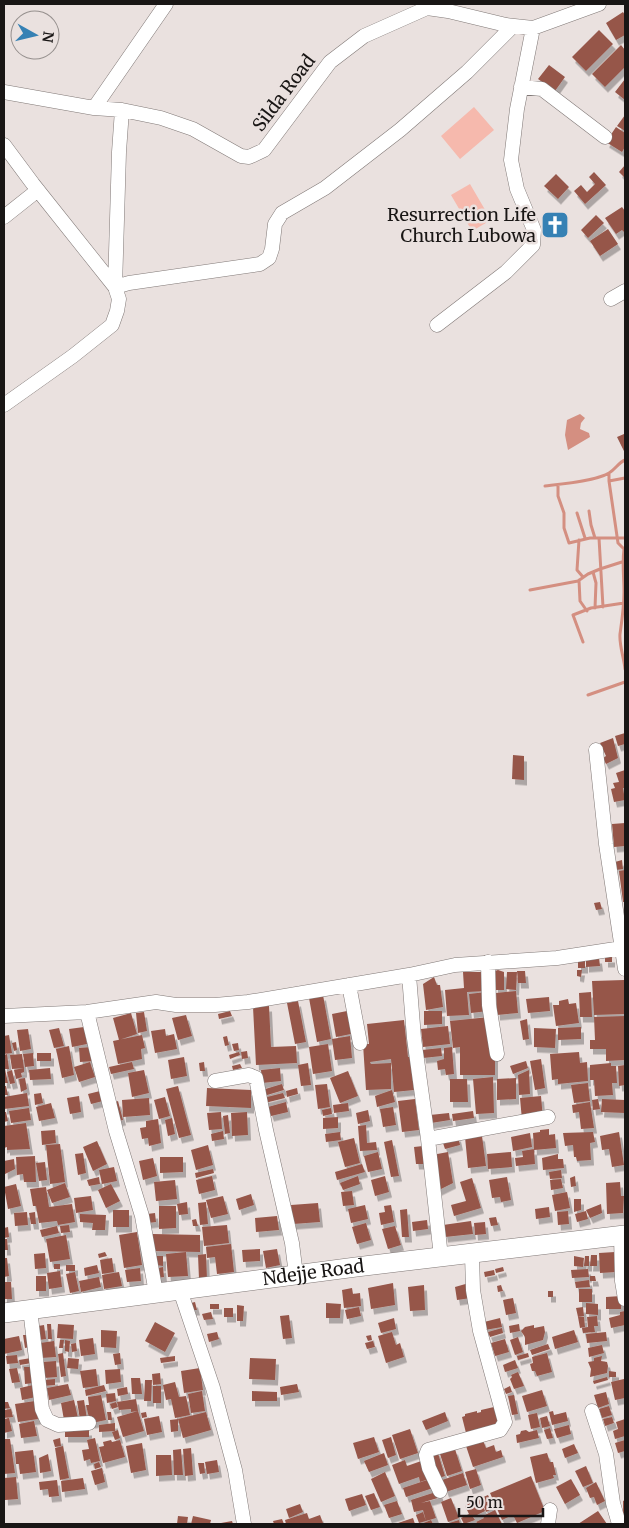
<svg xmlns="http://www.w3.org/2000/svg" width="629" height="1528" font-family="Merriweather,serif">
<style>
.green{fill:#f6b9ad}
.water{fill:#d48f81}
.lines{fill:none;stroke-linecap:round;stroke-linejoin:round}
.stream{stroke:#d48f81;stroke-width:3}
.building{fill:#96564a;filter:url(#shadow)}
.street-casing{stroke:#817977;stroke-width:15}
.secondary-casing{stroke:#817977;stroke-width:20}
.street{stroke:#fff;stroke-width:14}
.secondary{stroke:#fff;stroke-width:19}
.labels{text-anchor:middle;stroke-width:5;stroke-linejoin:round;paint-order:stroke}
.street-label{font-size:18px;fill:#191615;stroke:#eae1df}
.poi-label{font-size:18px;fill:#191615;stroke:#eae1df;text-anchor:end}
</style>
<defs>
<filter id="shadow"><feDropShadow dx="3" dy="5.5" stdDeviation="0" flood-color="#0004"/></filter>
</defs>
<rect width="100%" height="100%" fill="#eae1df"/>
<!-- green -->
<path class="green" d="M474,107l20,23 -34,29 -19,-23z
M470,184l21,36 -19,11 -21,-36z"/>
<!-- water -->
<path class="water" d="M580,414l5,4 -4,5 -1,6 9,4 1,4 -22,13 -3,-15 2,-15z"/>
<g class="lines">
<!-- stream -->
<path class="stream" d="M609,473v8l16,-3
M609,481l9,62 6,6c-2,15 0,28 0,43 0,15 -2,28 -4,42 -1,11 4,24 5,35
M558,485v11l6,17v15l5,15 21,-5h35
M545,486c17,-2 51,-5 64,-13 7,-4 9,-10 16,-13
M589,511l2,14 4,13
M577,513l8,25
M599,538l4,69
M579,540l-2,30 6,7
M593,572l3,11 -1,25
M579,580l1,21 7,10
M530,590l48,-9 10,-7 12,-5 25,-8
M583,642l-10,-27 18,-7 33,-5
M588,695l37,-13"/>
</g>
<!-- building -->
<path class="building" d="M623,12l2,3v20l-9,5 -10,-17z
M599,30l14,14 -27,27 -14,-14z
M621,45l4,5v17l-20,20 -13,-13z
M549,65l16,12 -10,14 -17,-12z
M625,79v21l-10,-8z
M625,115v16l-8,-5z
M616,127l9,6v14l-3,5 -16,-10z
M625,165v13l-6,-6z
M594,172l12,13 -21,19 -11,-13 7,-6 6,7 8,-8 -6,-7z
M556,174l13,13 -11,12 -14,-13z
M622,207l3,4v20l-1,1 -2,-2 -6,4 -11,-16z
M596,215l8,8 -16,15 -7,-8z
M608,229l10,15 -18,12 -10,-15z
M624,434l1,16 -1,1 -7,-14z
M625,733v11l-7,2 -3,-10z
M613,738l5,20 -12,6 -3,-6 3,-2 -6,-13z
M513,755l11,1v24l-12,-1z
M625,770v18h-2l2,12 -11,2 -3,-13 4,-1 -2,-5 6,-1 -3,-9z
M625,823v23l-11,1 -2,-23z
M622,860l1,9 -7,1 -1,-8z
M625,870v32h-2l-4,-31z
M600,902l2,7 -6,1 -2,-7z
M605,957h7v5h-7z
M586,958h13l1,8 -14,1z
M578,961h7v7h-7z
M498,970l6,2v18h-9v-19z
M577,970h5l-1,7 -4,-1z
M517,971h8l1,12h-8z
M463,972h23l1,19 -20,1 2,23 -22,1 -2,-26 19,-2z
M507,972h10l-1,18 -10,-1z
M434,977l3,8h3l3,22 -17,3 -3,-26z
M624,980l1,34 -31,1 -2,-34z
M516,991l2,22 -21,2 -1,-22z
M486,992l2,19 -17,2 -2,-19z
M591,992l1,25h-12l-1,-24z
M323,995l8,44 -14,3 -8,-44z
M549,997l1,14 -22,2 -2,-14z
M568,999l1,5 7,-1 3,20 -23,3 -3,-21h6v-4z
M298,1001l8,41 -11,2 -8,-41z
M269,1006l2,41 25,-1 1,17 -41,2 -3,-58z
M230,1011l2,5 -13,3 -1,-5z
M347,1011l4,23 -15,3 -4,-23z
M424,1011h18v13l-18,1z
M144,1012l3,19 -9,2 -2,-20z
M131,1013l6,21 -18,6 -6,-22z
M186,1015l6,21 -14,4 -6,-22z
M625,1016v44l-19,1v-12h-16v-9h5l-1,-23z
M489,1017l6,25v33h-35v-28l-7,1 -3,-27z
M527,1019l2,20 -6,1 -3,-19z
M404,1020l4,37h2l4,33 -20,2 -3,-33 -21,3 1,2 20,-1v26l-25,1 -3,-46h6l-2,-20z
M448,1026l2,18 -27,3 -2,-18z
M84,1027l3,17 -15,3 -3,-18z
M581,1027v12l-23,1v-12z
M59,1028l5,18 -10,2 -5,-18z
M534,1028l22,1 -1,19 -21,-1z
M28,1029l3,20 -11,2 -3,-21z
M165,1029l1,7 8,-2 3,15 -22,4 -4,-22z
M9,1035l3,18 -8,1v-18z
M142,1035l3,13 -4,1 1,10 -24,5 -5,-23z
M227,1036l2,9 -4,1 -2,-9z
M350,1036l2,22 -17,2 -3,-21z
M16,1042l1,8 -3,1 -2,-8z
M238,1043l1,7 -5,1 -2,-7z
M328,1044l4,27 -19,3 -4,-27z
M69,1046l5,29 -12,3 -6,-29z
M92,1047l2,14 -14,1 -1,-14z
M452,1047l2,27 -8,1 -1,-6 -7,1 -1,-9 7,-2v-11z
M441,1048l1,8 -19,2 -1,-8z
M247,1051l1,7 -6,1 -1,-7z
M239,1052l1,3 -10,4 -1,-4z
M579,1052l1,11 7,-1 1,19 -30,3v-5l-6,1 -2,-26z
M33,1053l1,13 -9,1 -2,-13z
M37,1053h14v8h-14z
M7,1054l2,15h-4l3,14h-4v-28z
M22,1054l2,14 -12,1 -2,-14z
M184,1057l3,19 -16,3 -3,-19z
M541,1059l4,29 -10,2 -5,-29z
M526,1061l2,7 -15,6 -3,-8z
M90,1062l5,15 -16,5 -5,-15z
M132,1062l2,7 -23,5 -2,-7z
M204,1062l1,9h-5l-1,-8z
M308,1063l3,22 -10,1 -3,-21z
M611,1063v3h5l1,17h-5l1,12 -18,1 -1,-16h-4v-15z
M240,1064l2,4 -9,2 -1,-4z
M625,1065v20l-6,1 -1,-20z
M24,1068v4l-3,1 1,4 -6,2 -2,-9z
M50,1068l1,11 -21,1 -1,-10z
M280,1068l1,13 -19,2 -1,-13z
M12,1070l3,13 -5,1 -3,-12z
M144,1070l5,23 -17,4 -4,-24z
M529,1070l1,24 -11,1 -1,-20z
M348,1071l10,25 -18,7 -10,-25z
M493,1077l1,36 -18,1 -3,-35z
M25,1078l2,11 -6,3 -2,-13z
M516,1078v21l-19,1v-21z
M450,1079h17l1,23h-18z
M588,1083l2,18 -16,2 -3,-18z
M282,1084l2,6 -20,6 -2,-6z
M327,1084l3,23 -12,2 -3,-24z
M4,1086h2l2,9h-4z
M178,1086l13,49 -12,3 -13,-49z
M207,1088l44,2v18l-45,-2z
M297,1088l1,6 -11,3 -1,-6z
M392,1090l3,12 -18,5 -2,-11z
M100,1091l3,10 -12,3 -3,-10z
M27,1093l2,13 -25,3v-12z
M41,1093l2,10 -8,2 -1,-11z
M283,1093l2,5 -20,5 -2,-5z
M79,1096l2,16 -11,2 -3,-16z
M541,1096l2,23 -21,1 -2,-22z
M165,1097l5,19 -11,3 -5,-19z
M149,1098l1,17 -27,2 -1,-17z
M415,1099l4,31 -17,2 -4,-31z
M598,1099l2,10 -7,1 -1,-10z
M602,1099l23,1v13l-24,-1z
M118,1101l5,19 -5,1 -5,-18z
M286,1102l2,10 -17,4 -3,-9z
M590,1102l4,26 -13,1 -2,-17 -6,1 -1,-8z
M51,1103l4,15 -16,3 -3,-14z
M348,1103l1,8 -15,2 -1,-8z
M393,1107l3,18 -13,2 -3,-18z
M29,1108l2,12 -20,3 -2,-12z
M331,1108l1,6 -9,2 -1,-6z
M368,1110l2,11 -12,3 -2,-11z
M473,1111l1,7 -21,3 -1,-7z
M4,1112h2l2,9 -4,1z
M221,1112l1,17 -13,1 -2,-17z
M247,1112l1,23 -16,1 -1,-23z
M449,1113l1,7 -19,3 -1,-8z
M228,1115l2,18 -5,1 -2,-18z
M338,1117v11l-15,1v-11z
M172,1118l3,16 -7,2 -3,-16z
M158,1119l3,24 -12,3 -1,-8 -6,1 -2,-11 6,-1v-6z
M26,1123l4,26 -23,1v-3l-3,1v-22z
M366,1125l1,18 9,-1 1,8 -17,1 -2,-25z
M549,1129v6l6,-1 1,14 -22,2 -1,-17 7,-1v-2z
M55,1130l1,13 -14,2 -1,-14z
M223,1131l1,8 -12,2 -1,-7z
M340,1132l1,8 -15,2 -1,-8z
M593,1132l2,10 -5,1 1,17 -14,1 -1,-4h-2l-1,-12 -8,1 -2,-13z
M619,1132l5,33 -12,2 -3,-18 -7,1 -2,-14z
M474,1133l8,3 4,30 -18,2 -3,-31z
M530,1133l2,14 -19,4 -2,-14z
M458,1136l2,9 -15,4 -3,-9z
M354,1138l6,25 -15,4 -7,-25z
M392,1140l7,36 -8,1 -7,-35z
M97,1141l10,23 -14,7 -10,-24z
M60,1144l5,38 -15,2 -4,-39z
M208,1145l5,20 -17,5 -5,-20z
M423,1146l1,18h-8l-2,-17z
M534,1149l1,15 -19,2 -1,-8 8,-1 -1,-6z
M378,1152l4,17 -14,3 -4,-16z
M448,1152l5,31 -14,7 -7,-35z
M511,1152l1,15 -24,2 -1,-15z
M83,1153l3,20 -8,2 -3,-21z
M558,1154v5h5l1,9 -21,2 -1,-12z
M35,1156l1,26h-12l-1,-8 -6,1 -1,-18z
M160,1157h23v15l-23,1z
M153,1158l4,18 -14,4 -4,-19z
M14,1159l1,10 -10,5 -1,-13z
M45,1162l2,18 -8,1 -3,-18z
M362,1164l3,8 -28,8 -2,-8z
M114,1167l3,14 -15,3 -3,-14z
M213,1169l1,4 -18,5 -1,-5z
M561,1170l1,8 -12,1 -1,-7z
M212,1176l3,14 -16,4 -3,-14z
M358,1176l2,8 -17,6 -3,-7z
M385,1176l4,16 -14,4 -4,-16z
M575,1176l1,10 -5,1 -1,-9z
M99,1177l1,7 -11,2 -2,-6z
M507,1177l4,23 -10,2 -1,-5 -8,1 -3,-18z
M472,1178l9,30 -27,8 -3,-11 15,-4 -6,-19z
M561,1179l2,9 -12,2 -1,-10z
M175,1180l2,19 -21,2 -2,-19z
M620,1182l1,14h3l-1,17 -16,1 -1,-31z
M65,1183l5,14 -18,6 -5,-13z
M16,1184l5,22 -13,3 -4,-22z
M111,1184l9,17 -14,7 -8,-18z
M46,1187l3,20 23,-3 3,18 -17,3 -1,-4 -18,2 -3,-17h-3l-3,-17z
M352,1191l2,14 -11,1 -2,-14z
M567,1192l3,16 -15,3 -3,-16z
M251,1194l3,11 -15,5 -3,-11z
M91,1196l2,14 -17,3 -2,-15z
M223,1196l5,18 -17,4 -5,-18z
M574,1199h7v11l-7,2z
M187,1202l1,12 -9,1 -2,-11z
M206,1202l2,22 -8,1 -2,-22z
M318,1203l2,19 -27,2 -2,-19z
M601,1204l1,9 -12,5 -4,-8z
M365,1205l3,14 -17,4 -3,-14z
M391,1205l3,17 -13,3 -2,-12 6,-1 -1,-6z
M159,1206h17v22l-17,1z
M549,1207l1,10 -14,2 -1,-10z
M407,1209l2,28h-7l-2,-27z
M113,1210h16v17h-16z
M568,1211l1,13 -11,1 -1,-13z
M586,1211l2,8 -11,3 -2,-8z
M27,1212l1,13 -13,1 -1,-13z
M35,1212l1,12h-5l-2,-11z
M155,1213l1,9 -8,1 -1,-9z
M80,1214l26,1 -1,15h-13l1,-7 -13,-1z
M277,1216l2,14 -23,2 -1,-14z
M496,1217l2,8 -7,1 -2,-8z
M196,1219l2,7h-5l-1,-6z
M427,1220l1,9 -15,2 -1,-9z
M471,1221l2,13 -28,3 -2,-12z
M485,1222l1,12 -11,1 -1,-12z
M366,1223l5,17 -14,4 -5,-17z
M69,1225l1,7 -9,1 -1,-7z
M227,1225l2,18 -25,3 -2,-19z
M57,1226l2,7 -17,4 -2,-7z
M395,1226l6,19 -13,4 -6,-20z
M8,1227l1,10 -5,1v-10z
M137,1232l5,33 -18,3 -5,-33z
M153,1234l47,1v17l-47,-1z
M66,1235l4,24 -20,3 -4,-23z
M4,1239h3l1,11h-4z
M231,1244l3,28 -17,2 -2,-17 -8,1 -1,-11z
M260,1249v12l-17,1 -1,-12z
M277,1249l3,16 -14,3 -3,-17z
M105,1252l2,4 -8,2 -1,-4z
M186,1252l2,24 -20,1 -2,-23z
M615,1252l1,20 -16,1 -1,-20z
M45,1253l1,15 -11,1 -1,-15z
M206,1254l1,25h-8l-1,-24z
M591,1255h6v11h-7z
M155,1256h8v10l-8,-1z
M574,1256l10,2 -1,9 -9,-1z
M585,1256h4v10h-5z
M4,1258h3l2,18 -5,1z
M112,1258l2,14 -12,2 -2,-14z
M54,1264h6v5h-6z
M66,1265h9v6h-9z
M97,1265l2,8 -14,3 -1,-8z
M163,1267l1,10 -8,1 -2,-9z
M503,1267l1,4 -8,2 -1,-4z
M140,1268l1,13 -14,1 -2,-12z
M588,1269l1,8 -17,1 -1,-8z
M494,1270l1,5 -10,2 -1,-5z
M60,1271l2,16 -13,2 -2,-16z
M75,1272l4,19 -9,2 -4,-19z
M119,1272l3,14 -18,3 -2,-14z
M36,1276h10v15h-10z
M590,1276h5l1,5h-6z
M99,1277l2,10 -20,5 -2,-11z
M589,1280l1,7 -14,1 -1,-6z
M4,1282h7l1,17h-8z
M393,1283l2,22 -24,4 -3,-21z
M469,1283l2,15 -14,2 -2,-13z
M424,1285l1,25 -15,1 -2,-24z
M501,1285l2,6 -5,1 -1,-6z
M352,1288l1,6 7,-1 1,13 -17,2 -2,-18z
M579,1289h13v13h-13z
M548,1291h5v6h-5z
M621,1296v13h-15v-12z
M513,1298l3,15 -10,2 -3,-15z
M195,1302l2,8h-4l-2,-7z
M326,1303l15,1 -1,14h-14z
M586,1303l12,1v11l-12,-1z
M210,1304h9v5h-9z
M237,1305l7,1 -1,15h-6z
M359,1307l2,9 -14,3 -2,-9z
M583,1307l1,9 -6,1 -2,-9z
M224,1308h9v9h-9z
M625,1311v14l-14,3 -2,-10 11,-3v-3z
M211,1312l2,7 -9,1 -2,-6z
M289,1315l3,23 -9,1 -3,-23z
M597,1316l1,10h-4l1,6 -12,1 -1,-5 6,-1 -1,-10z
M578,1317h6l1,10 -5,1z
M394,1318l2,11 -15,4 -3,-10z
M500,1318l2,9 -17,3 -1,-8z
M155,1322l20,11 -10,19 -20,-11z
M47,1324h4l1,15h-4z
M58,1324l16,1 -1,14 -16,-1z
M519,1324l1,7 -10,2 -1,-7z
M44,1325l2,14 -7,1 -1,-14z
M534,1325v3l10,-2 1,6 -2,8 -18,5v-8l-4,-6 4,-4z
M502,1328l1,5 -13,4 -2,-5z
M101,1330l16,1 -1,17 -15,-1z
M574,1330l4,12 -23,7 -3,-12z
M217,1332l2,7 -10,3 -2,-8z
M392,1332l4,13 4,-2 4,14 -18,6 -8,-27z
M606,1332l1,9 -20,2 -1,-9z
M23,1335h6l1,12 -5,1z
M371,1335l1,5 -4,1 -2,-5z
M19,1336l3,14 -18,4v-15z
M518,1337l5,15 -8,3 -5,-15z
M93,1338l2,16 -14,2 -2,-16z
M505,1339l4,13 -14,4 -4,-13z
M60,1340h4l-1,8h-4z
M65,1340l5,1 -1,11 -4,-1z
M54,1341l2,16 -15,1 -1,-15z
M373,1341l2,6 -8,2 -2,-6z
M76,1343l1,8 -5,1 -1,-8z
M548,1344l2,5 -18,6 -2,-5z
M602,1345l2,8 -15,4 -1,-9z
M63,1353l3,23 -5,1 -3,-23z
M120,1353l1,11 -6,1 -2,-11z
M528,1353l1,4 -11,3 -1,-4z
M547,1353l5,19 -15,4 -2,-5h-3l-2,-7 3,-1 -1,-6z
M17,1355l1,8 -11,1 -1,-8z
M175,1356v5l-14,2 -1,-5z
M602,1356l-1,5 6,1 1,4 -1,7 -17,4 1,-8 -3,-7 6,-1v-3z
M31,1358l1,5 -12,2 -1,-5z
M68,1358l11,1 -1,10 -11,-1z
M250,1358l26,1 -1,21 -26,-1z
M515,1360l3,8 -13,4 -2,-7z
M56,1361l1,16 -13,1 -1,-16z
M24,1367h8l2,16 -9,1z
M17,1368l3,14 -8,1 -3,-14z
M200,1368l3,22 -19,3 -3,-22z
M96,1369l2,17 -15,2 -3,-17z
M120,1369l1,13 -15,2 -1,-14z
M609,1371l7,1v5h-7z
M518,1372l6,14 -10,3 -4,-10 2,-2 -1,-2z
M160,1373l1,11 -8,1 -1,-11z
M607,1377l1,3 -14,4 -1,-3z
M131,1378h9l2,16h-10z
M55,1379v6l-11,1v-6z
M624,1379l1,19 -10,2 -4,-18z
M145,1380h7l-1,21h-7z
M175,1382l4,15 7,-1 4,19 -15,3 -4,-19 -5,1 -3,-15z
M68,1384l3,11 -22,5 -2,-12z
M297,1384l2,8 -18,3 -1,-8z
M33,1385l3,12 -14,3 -2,-12z
M104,1385l2,6 -20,5 -1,-6z
M153,1386h8v17h-8z
M510,1386l2,6 -6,2 -2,-5z
M127,1387l1,7 -10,2 -1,-7z
M542,1390l5,16 -20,6 -5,-16z
M202,1391l3,20 -14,2 -3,-19z
M252,1391l25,1v9h-25z
M606,1392l3,12 -11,4 -4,-13z
M115,1393l1,8 -9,2 -1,-9z
M101,1395l5,25 -14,3 -3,-5 -3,-13h3l-1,-8z
M514,1395l4,19 -6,1 -4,-19z
M136,1399l2,12 -7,1v-3l-12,1 -2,-8z
M74,1400l4,18 -14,2 -3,-17z
M84,1400l3,19 -7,1 -3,-19z
M35,1401l3,18 -20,3 -3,-18z
M4,1402h4l2,6 -6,1z
M116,1402l2,5 -6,2 -2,-5z
M609,1406l3,9 -10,3 -3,-9z
M494,1407l5,18 -33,8 -4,-16 3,-1v-2l12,-3v2l4,-1v-2z
M11,1409l2,8 -9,1v-8z
M138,1411l6,20 -21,6 -6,-20z
M553,1411l1,4 12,-3 2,9 -16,4 -3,-13z
M107,1412h4l1,8h-4z
M146,1412l1,5 -5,1 -1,-5z
M206,1412l5,18 -28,8 -5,-19z
M445,1412l3,9 -22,9 -4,-9z
M537,1413l3,14 -9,2 -3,-14z
M159,1416l3,16 -15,3 -3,-16z
M547,1416l3,10 -8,2 -2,-10z
M612,1417l2,6 -9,3 -2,-7z
M9,1418l3,13 -8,2v-14z
M178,1419v12l-7,1 -1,-12z
M625,1419v17l-10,3 -2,-8 5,-2 -2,-7z
M34,1421l3,15 -16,2 -2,-14z
M115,1423v8l-16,1v-7z
M569,1425l2,9 -14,4 -3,-9z
M550,1428l3,10 -6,1 -3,-9z
M410,1429l8,24 -18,6 -8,-24z
M65,1430h24v7h-24z
M118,1430l2,8 -5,2 -3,-8z
M526,1430l3,2 8,-2 2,8 -22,5 -1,-8 4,-1 1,-3z
M374,1437l5,15 -21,7 -5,-16z
M391,1437l5,18 -8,3 -6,-18z
M60,1438l1,8 -6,1 -2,-7z
M95,1438l5,23 -9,2 -1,-4 -6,2 -2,-11 7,-1 -2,-9z
M482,1438l4,10 8,-3 2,7 5,-2 2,7 -30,10 -8,-24z
M4,1439h6l5,34 -11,1z
M111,1440l1,2 8,-2 5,17 -22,6 -4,-16 5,-1 -1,-4z
M625,1440v11l-7,2 -3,-10z
M142,1443l4,27 -15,3 -5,-27z
M574,1444l4,9 -13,5 -3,-9z
M63,1446l6,32 -9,2 -5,-32z
M191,1448l2,27 -8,1 -2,-27z
M181,1449l2,26h-9l-1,-25z
M455,1449l7,22 -15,5 -7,-22z
M33,1450l3,22 -16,2 -1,-10h-3l-1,-12z
M437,1450l8,26 -6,2 -9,-26z
M384,1453l4,12 -19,7 -5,-11z
M547,1453l3,9h3l3,13h-3l1,3 -18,5 -6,-26z
M48,1454l3,17 -11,2 -1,-15z
M156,1455h15l1,20 -16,1z
M217,1460l2,12 -12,2 -2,-12z
M405,1460l2,6 17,-6 5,19 -9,3 -1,-5 -20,7 -7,-19z
M99,1462l2,5 -6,2 -1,-5z
M198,1463h6l1,10 -5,1z
M586,1466l7,17 -10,4 -8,-16z
M102,1468l3,14 -10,3 -4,-14z
M476,1469l5,16 -11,4 -5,-17z
M385,1472l10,24 -14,6 -10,-23z
M463,1473l4,12 -21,7 -4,-12z
M531,1476l14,35 -28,12 -4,-8 -11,5 -12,-27z
M16,1477l2,22 -13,1 -1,-22z
M83,1478l2,11 -23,3 -1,-11z
M430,1479l3,9 -27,9 -3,-9z
M571,1479l9,16 -15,9 -9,-17z
M57,1480l2,16 -10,1 -1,-8 -8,1 -1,-8z
M596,1482l9,19 -8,4 -3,-8 -4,1 -4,-10z
M439,1491l2,6 -20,6 9,-2 6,17 -10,3 -3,-11 -9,2 -3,-12z
M374,1493l6,14 -9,3 -6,-14z
M362,1494l4,11 -17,6 -4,-12z
M488,1495l6,13 -8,4 -5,-14z
M451,1498l8,20 -11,4 -7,-20z
M479,1498l6,13 -12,6 2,3 -11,4 -3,-6 8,-4 -4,-8z
M625,1500v14h-2v-13z
M397,1501l5,13 -13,4 -5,-13z
M300,1504l3,8 -14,6 -3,-9z
M495,1510l7,14h-24l-2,-2 8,-4 -1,-2z
M598,1511l9,13h-29z
M423,1512l3,9 -7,2 -3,-8z
M307,1513l2,6 11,-4 3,8 -4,1h-33l-1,-4z
M178,1516l10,1 -1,7h-10z
M193,1516l18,4 -1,4h-19z
M413,1518l2,6h-20z
M282,1519l2,5h-10l-1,-3z
M431,1520l2,4h-12z
M459,1520l1,4h-14z
M232,1521l1,3h-12v-1z"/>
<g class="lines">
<defs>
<path id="street" d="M521,87l21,2 63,48
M4,92l90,16 28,2 39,8 32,11 48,27 8,1 15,-7 66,-88 34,-26 63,-28 21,3 58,14 27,3 66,-24
M94,108l72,-104
M122,110l-3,42 -4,135 14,-4 131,-19 9,-6 3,-9 3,-25 7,-11 43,-25 75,-58 67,-58 46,-46
M4,145l29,39 82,103 4,12 -2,12 -5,14 -39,31 -69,49
M4,217l34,-27
M611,299l14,-8
M437,325l69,-53 27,-27 1,-15 -17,-41 -6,-29 6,-51 16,-81
M596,750l10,94 19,125
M488,962l1,43 8,49
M409,975l5,63 14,101 13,118
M349,985l11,58
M87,1012l29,119 26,85 14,77
M4,1016l83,-4 69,-10 20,3h39l33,-3 161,-27 46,-10 102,-7 65,-10
M215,1081l34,-6 7,3 10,52 26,113 4,32
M428,1139l120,-22
M621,1235l1,46 3,18
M180,1290l33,98 22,82 9,54
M30,1309l12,100 5,11 11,5 31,-2
M592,1411l14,43 7,49 6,21
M440,1491l-11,-23 -3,-13 2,-5 72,-20 5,-8 -25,-91 -7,-41 -1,-36
M548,1524l2,-14"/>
<g id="secondary">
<path id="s1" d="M4,1313l352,-46 269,-32"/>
</g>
</defs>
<!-- street casing -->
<use href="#street" class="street-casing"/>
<!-- secondary casing -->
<use href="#secondary" class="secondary-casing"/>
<!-- street -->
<use href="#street" class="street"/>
<!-- secondary -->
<use href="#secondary" class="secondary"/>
</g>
<!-- icons -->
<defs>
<symbol id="church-square" viewBox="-11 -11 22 22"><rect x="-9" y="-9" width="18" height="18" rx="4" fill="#3681b4" stroke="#eae1df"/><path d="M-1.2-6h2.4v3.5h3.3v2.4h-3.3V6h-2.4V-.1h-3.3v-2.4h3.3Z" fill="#fff"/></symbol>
</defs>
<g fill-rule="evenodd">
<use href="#church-square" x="539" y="209" width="32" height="32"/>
</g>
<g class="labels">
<!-- street labels -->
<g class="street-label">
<text transform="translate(284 93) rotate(-53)" y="6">Silda Road</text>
<text dy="6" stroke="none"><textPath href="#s1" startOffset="312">Ndejje Road</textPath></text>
</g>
<!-- poi labels -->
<g class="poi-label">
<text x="536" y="221">Resurrection Life<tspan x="536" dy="21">Church Lubowa</tspan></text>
</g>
</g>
<!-- border -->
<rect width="629" height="1528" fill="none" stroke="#191615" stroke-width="10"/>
<!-- north arrow -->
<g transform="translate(35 35) rotate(98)"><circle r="24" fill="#eae1df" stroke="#96908e"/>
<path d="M0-4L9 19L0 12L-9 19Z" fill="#3681b4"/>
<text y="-8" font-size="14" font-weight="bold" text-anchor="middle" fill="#191615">N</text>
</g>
<!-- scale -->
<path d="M459 1508v8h84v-8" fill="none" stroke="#191615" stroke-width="2.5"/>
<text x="466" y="1508" font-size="15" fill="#191615" stroke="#eae1df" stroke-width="4" paint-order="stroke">50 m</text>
</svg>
